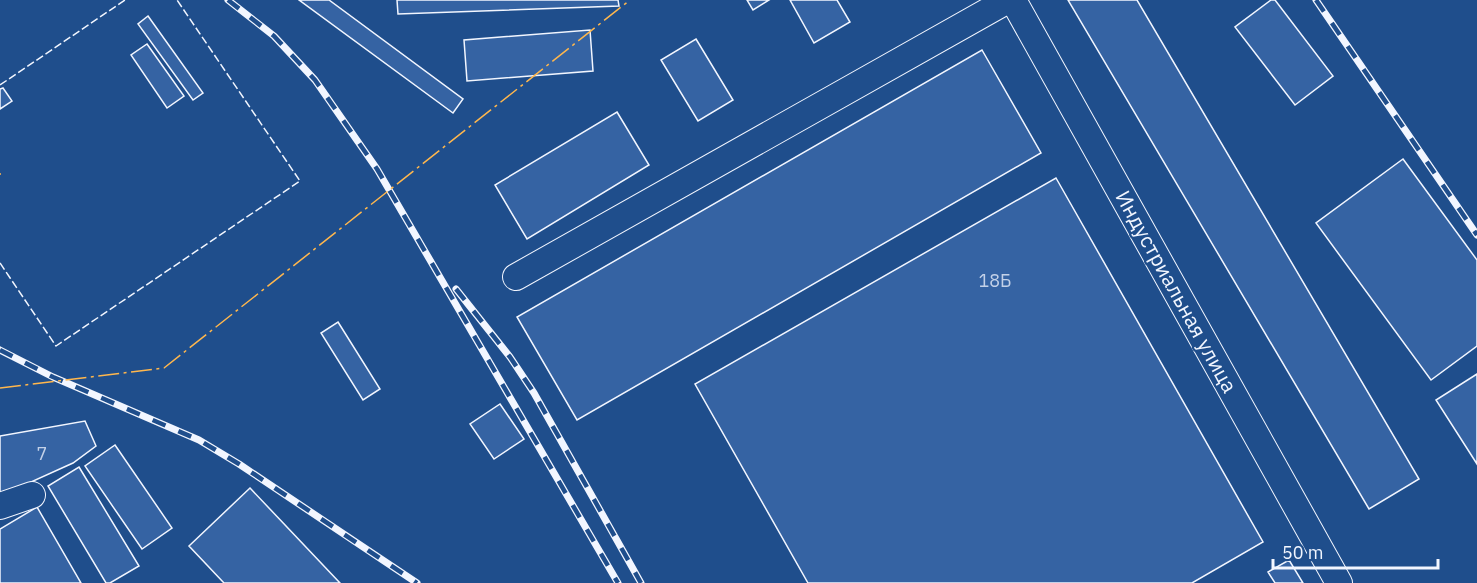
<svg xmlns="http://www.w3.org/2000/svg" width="1477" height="583" font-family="'IBM Plex Sans',sans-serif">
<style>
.building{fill:#3563a3;stroke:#f2f6ff;stroke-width:1.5}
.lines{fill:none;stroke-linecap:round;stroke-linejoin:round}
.minor-casing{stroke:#f2f6ff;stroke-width:28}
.minor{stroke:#1f4e8c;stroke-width:26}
.rail-casing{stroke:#f2f6ff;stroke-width:7}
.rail{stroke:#1f4e8c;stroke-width:4.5;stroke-dasharray:14;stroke-linecap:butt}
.fence{stroke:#f2f6ff;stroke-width:1.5;stroke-dasharray:8 3;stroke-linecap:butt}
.power{stroke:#ffb74d;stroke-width:1.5;stroke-dasharray:21 4.5 3 4.5;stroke-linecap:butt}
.labels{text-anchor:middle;stroke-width:4.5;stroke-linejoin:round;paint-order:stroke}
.number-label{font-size:18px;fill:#c3d1e8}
.street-label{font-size:21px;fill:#f2f6ff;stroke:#1f4e8c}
</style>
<rect width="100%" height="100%" fill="#1f4e8c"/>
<!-- building -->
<path class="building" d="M299,0h30l134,99 -10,14z
M397,0h221l1,6 -221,8z
M747,0h22l-16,10z
M790,0h47l13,22 -36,21z
M1068,0h69l282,479 -50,30z
M1271,0h4l58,76 -38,29 -60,-78z
M148,16l55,77 -10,7 -55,-76z
M590,30l3,41 -126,10 -3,-41z
M696,39l37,61 -35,21 -37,-61z
M147,44l37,52 -17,12 -36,-53z
M982,50l59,103 -464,267 -60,-103z
M3,88l9,13 -12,8v-20z
M617,112l32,53 -122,74 -32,-54z
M1403,159l74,101v86l-46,34 -115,-157z
M1056,178l207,364 -71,41h-384l-113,-199z
M338,322l42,67 -17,11 -42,-67z
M1477,374v90l-41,-64z
M500,404l24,35 -30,20 -24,-35z
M85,421l11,25 -23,17 -73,33v-60z
M115,445l57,83 -30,21 -57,-83z
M79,467l60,99 -29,17h-4l-58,-97z
M250,488l90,95h-116l-35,-37z
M37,507l44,76h-81v-54z
M1289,560l14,23h-28l-7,-11z"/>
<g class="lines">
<defs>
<path id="minor" d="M1013,0l326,583
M516,277l492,-277
M0,506l32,-11"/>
</defs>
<!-- minor casing -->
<use href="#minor" class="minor-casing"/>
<!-- minor -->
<use href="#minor" class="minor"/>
<defs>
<path id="rail" d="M228,0l46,36 41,44 62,89 241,414
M1316,0l161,235
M456,289l54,68 24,36 107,190
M0,350l53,27 146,63 40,24 178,119"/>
</defs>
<!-- rail casing -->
<use href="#rail" class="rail-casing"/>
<!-- rail -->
<use href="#rail" class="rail"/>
<!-- fence -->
<path class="fence" d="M0,85l125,-85
M0,263l56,83 244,-165 -123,-181"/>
<!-- power -->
<path class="power" d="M0,174h1
M0,388l164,-20 466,-368"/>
</g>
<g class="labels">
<!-- number labels -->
<g class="number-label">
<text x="995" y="287">18Б</text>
<text x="42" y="460">7</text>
</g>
<!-- street labels -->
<g class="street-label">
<text transform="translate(1176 292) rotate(61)" y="7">Индустриальная улица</text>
</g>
</g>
<!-- scale -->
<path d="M1273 559v9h165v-9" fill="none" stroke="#f2f6ff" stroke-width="3"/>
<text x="1282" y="559" font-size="18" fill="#f2f6ff" stroke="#1f4e8c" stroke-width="4.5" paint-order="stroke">50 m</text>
</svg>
